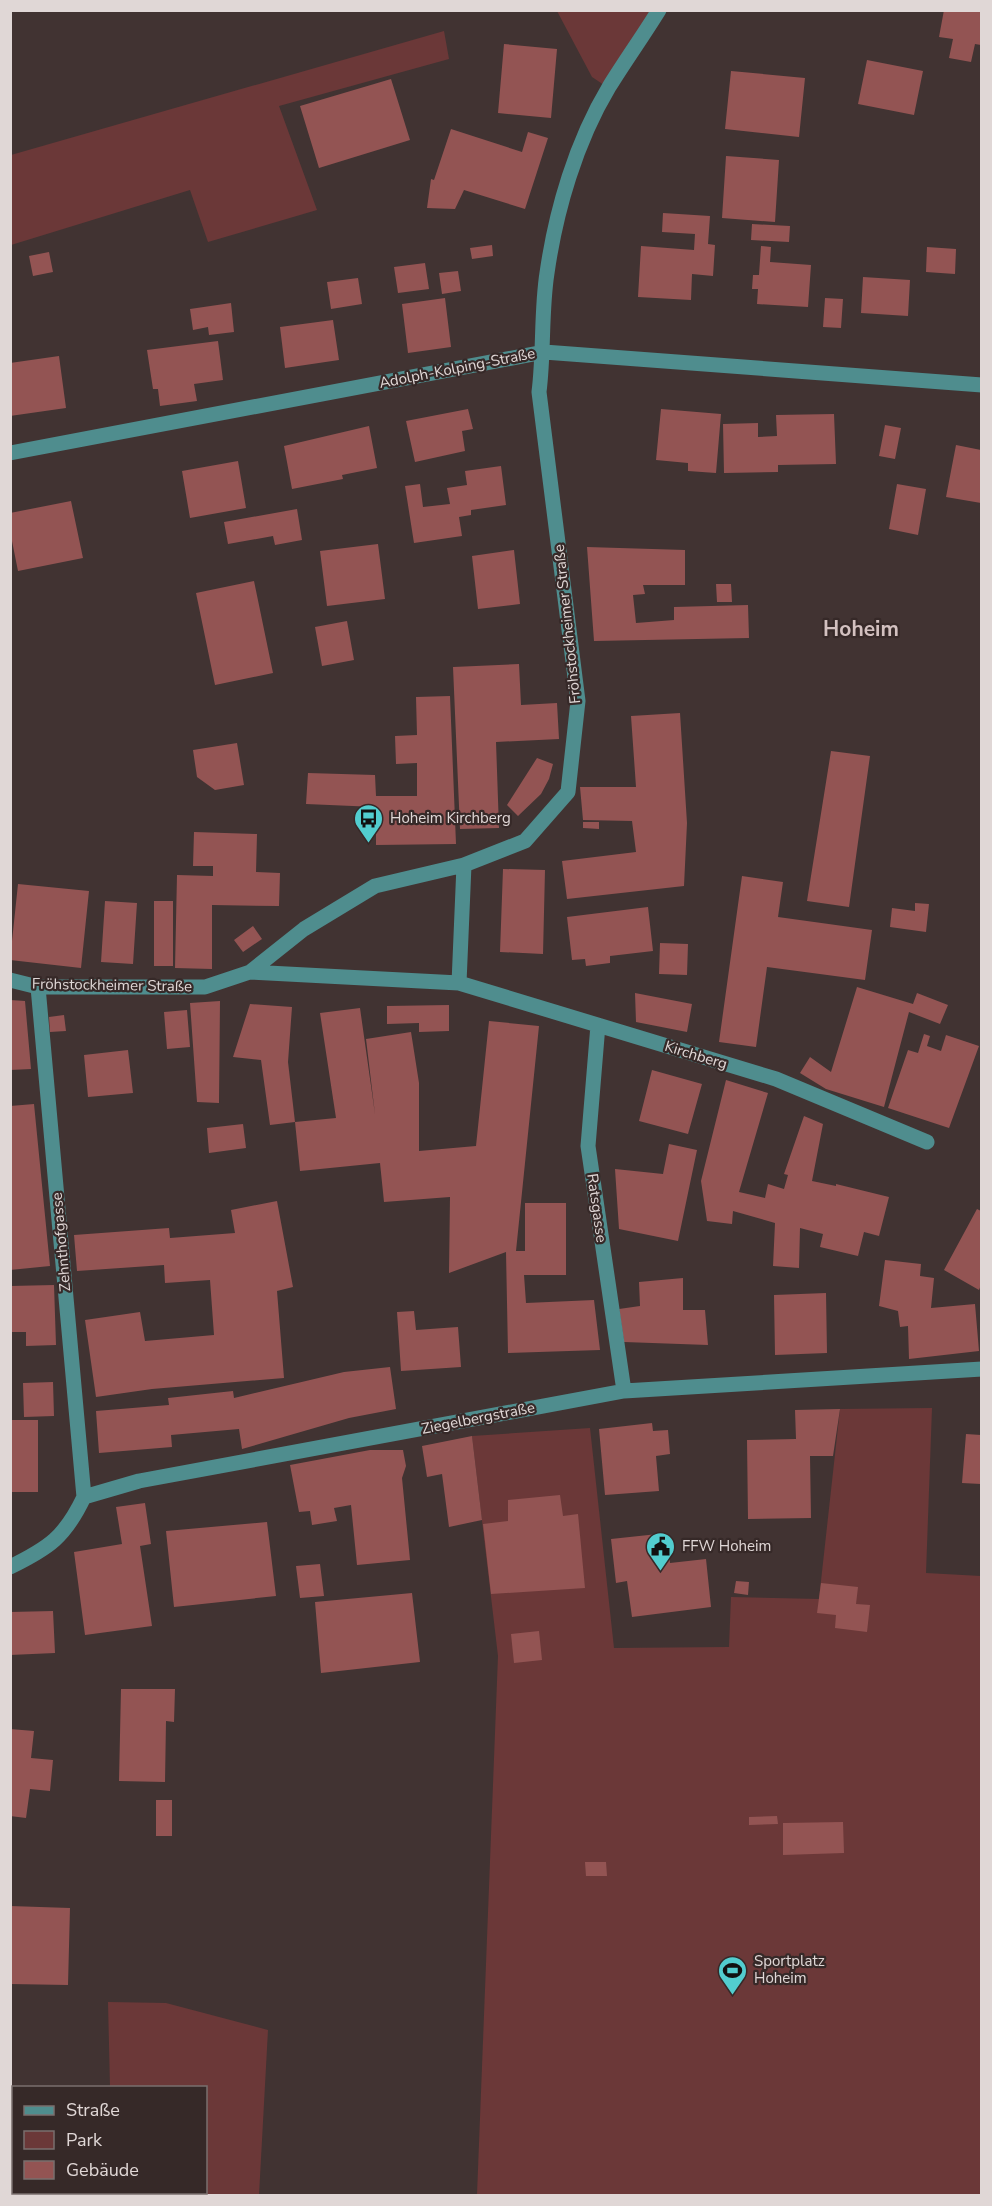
<svg xmlns="http://www.w3.org/2000/svg" width="992" height="2206" font-family="'Nunito Sans',sans-serif">
<style>
.green{fill:#6b3838}
.building{fill:#935453}
.lines{fill:none;stroke-linecap:round;stroke-linejoin:round}
.minor{stroke:#4f8d8e;stroke-width:15}
.labels{text-anchor:middle;stroke-width:4.5;stroke-linejoin:round;paint-order:stroke}
.street-label{font-size:15px;fill:#e0d7d6;stroke:#362928}
.poi-label{font-size:15px;fill:#e0d7d6;stroke:#362928;text-anchor:start}
.district-label{font-size:21px;font-weight:bold;fill:#d3c1c0;stroke:#362928}
</style>
<rect width="100%" height="100%" fill="#413332"/>
<!-- green -->
<path class="green" d="M557,11h99l-52,74 -12,-8z
M444,31l5,28 -170,47 38,104 -109,32 -18,-52 -179,55v-90z
M932,1408l-6,165 55,3v619h-504l21,-539 -26,-220 118,-8 24,220 115,-1 2,-50 88,2 21,-190z
M108,2002l58,1 102,27 -9,165h-148v-3h95v-104l-96,-1z"/>
<!-- building -->
<path class="building" d="M944,10h37v35l-6,-1 -4,18 -22,-4 4,-19 -14,-2z
M504,44l53,5 -6,69 -53,-5z
M867,60l56,11 -9,44 -56,-11z
M731,71l74,7 -6,59 -74,-8z
M391,79l19,61 -91,28 -19,-62z
M451,129l71,23 6,-20 20,6 -23,71 -61,-19 -9,19 -28,-1 4,-29 3,1z
M726,156l53,4 -4,62 -53,-4z
M663,213l47,3 -2,28 7,1 -2,31 -21,-2 -1,26 -53,-3 3,-51 53,4 1,-16 -33,-2z
M752,224l38,2 -1,16 -38,-2z
M492,245l1,11 -21,3 -2,-11z
M761,246l10,1 -1,15 41,3 -3,42 -51,-3 1,-15h-6l1,-14h6z
M927,247l29,2 -1,25 -29,-2z
M49,252l4,20 -20,4 -4,-20z
M425,263l4,26 -31,4 -4,-26z
M458,271l3,20 -19,3 -3,-21z
M863,277l47,3 -2,36 -47,-3z
M358,278l4,26 -31,5 -4,-27z
M445,298l6,49 -43,6 -6,-49z
M825,298l18,1 -2,29 -18,-1z
M231,303l3,29 -25,3 -1,-8 -15,3 -3,-21z
M333,320l6,40 -54,8 -5,-41z
M218,341l5,39 -29,4 3,17 -37,5 -2,-17h-5l-6,-39z
M59,356l7,52 -56,8v-53z
M468,409l5,20 -11,2 3,20 -50,11 -9,-41z
M661,409l60,5 -5,59 -28,-2v-8l-32,-3z
M834,414l2,50 -58,1v7l-54,1 -1,-49 35,-1v14l19,-1 -1,-21z
M885,425l16,3 -6,31 -16,-3z
M369,426l8,42 -35,7 1,4 -51,10 -8,-43z
M956,445l25,5v53l-35,-6z
M238,461l8,47 -56,10 -8,-47z
M501,466l5,39 -35,5v5l-12,2 3,19 -48,7 -9,-57 15,-2 3,23 27,-3 -3,-16 20,-3 -2,-14z
M897,484l29,5 -8,46 -29,-6z
M71,501l12,57 -65,13 -8,-40v-18z
M297,509l5,31 -27,5 -2,-9 -45,8 -4,-22z
M378,544l7,55 -58,7 -7,-55z
M587,547l98,3v35h-42l2,9 -12,1 3,28 38,-3v-13l74,-2 1,33 -155,3z
M514,550l6,54 -42,5 -6,-53z
M254,581l19,92 -58,12 -19,-92z
M716,584h15l1,18h-15z
M347,621l7,39 -32,6 -7,-39z
M519,664l2,41 36,-2 2,36 -63,3 3,86 -39,1 -7,-162z
M450,696l6,148 -80,1v-38l-70,-3 2,-31 67,2 1,21h41v-33l-21,1 -1,-28 22,-1 -1,-38z
M680,713l7,110 -3,63 -117,13 -5,-38 74,-9 -4,-31 -49,-1 -3,-33h56l-5,-71z
M237,743l7,42 -29,5 -18,-13 -4,-27z
M831,751l39,5 -21,151 -42,-6z
M537,758l16,6 -4,15 -8,15 -23,22 -11,-11z
M583,822h16v7l-16,-1z
M194,832l63,2 -1,38 24,1 -1,33 -67,-1v64l-37,-1 2,-93 36,1v-10h-20z
M503,869l42,1 -2,84 -43,-2z
M742,876l41,6 -5,35 94,13 -7,50 -98,-13 -11,80 -37,-5z
M18,884l71,7 -8,77 -71,-8z
M105,901l32,2 -4,61 -32,-2z
M154,901h19v65h-19z
M915,903l14,1 -3,28 -36,-5 2,-19 23,3z
M648,907l5,44 -43,5v7l-24,3 -1,-7 -13,1 -5,-43z
M253,926l9,13 -19,13 -9,-12z
M660,943l28,1 -1,31 -28,-1z
M857,987l56,17 4,-11 31,12 -8,19 -31,-12 -25,95 -58,-18 -26,-16 10,-16 21,15z
M635,993l57,11 -5,28 -51,-10z
M10,1000l15,1 6,68 -21,1z
M220,1001l-1,102 -22,-1 -7,-99z
M250,1004l42,3 -4,55 7,60 -25,3 -9,-65 -28,-3z
M449,1005v26l-30,1v-9l-32,1v-18z
M360,1008l15,106 -9,-75 45,-7 8,51v68l57,-5 13,-125 50,5 -23,225h9v-48h41v72h-42l2,28 68,-3 6,50 -92,3 -2,-101 -57,21 1,-76 -66,5 -4,-39 -80,8 -5,-49 41,-4 -16,-105z
M187,1010l3,37 -23,2 -3,-37z
M64,1015l2,16 -16,1 -1,-15z
M924,1034l6,2 -3,10 14,5 5,-16 33,11 -30,82 -61,-20 20,-58 10,3z
M128,1050l5,43 -45,4 -4,-42z
M652,1070l50,14 -14,50 -49,-13z
M726,1080l42,13 -29,99 26,6 3,-14 16,5 4,-14 -4,-1 20,-58 19,8 -11,57 24,5v-2l53,13 -10,39 -15,-4 -6,24 -38,-9 3,-13 -23,-6 -1,40 -26,-2 2,-43 -42,-12 -1,13 -25,-3 -6,-40z
M34,1104l16,162 -40,4v-164z
M243,1124l3,24 -37,5 -2,-25z
M669,1144l28,6 -19,91 -59,-12 -4,-60 48,5z
M277,1201l16,86 -16,4 7,87 -132,11 -56,8 -11,-77 55,-8 5,29 69,-6 -4,-55 -45,3 -1,-18 -87,6 -3,-36 95,-7 1,10 65,-5 -4,-23z
M977,1209l4,2v74l-2,5 -35,-20z
M885,1260l36,4 -1,12 14,2 -3,30 44,-4 4,47 -70,8 -1,-33 -8,1 -2,-16 -19,-5z
M683,1278v32h22l3,35 -84,-3 -5,-33 21,-3 -1,-24z
M54,1285l2,60 -30,1v-14h-16v-46z
M826,1293l1,60 -52,2 -1,-60z
M414,1311l2,19 42,-3 3,40 -60,4 -4,-59z
M390,1367l6,42 -47,9 -107,31 -3,-20 -68,6 1,12 -73,6 -3,-42 73,-6 -1,-7 65,-7 1,7 110,-26z
M53,1382l1,34 -30,1 -1,-34z
M840,1409l-7,47h-23l1,62 -63,1 -1,-79 49,-1 -1,-29z
M10,1420h28v72h-28z
M652,1423l1,8 15,-1 2,24 -14,2 3,35 -54,4 -6,-66z
M966,1434l15,1v49l-19,-1z
M472,1436l10,84 -33,7 -7,-53 -15,3 -5,-31z
M370,1450h33l3,16 -4,12 8,82 -53,5 -6,-60 -17,3 3,13 -25,4 -2,-14 -11,1 -9,-47z
M560,1495l3,21 15,-2 7,74 -94,6 -8,-70 25,-3v-21z
M145,1503l6,41 -11,2 12,80 -67,9 -11,-83 48,-8 -6,-37z
M267,1522l9,74 -102,11 -8,-76z
M667,1533l3,30 36,-4 5,48 -79,10 -5,-36 -11,2 -5,-44z
M320,1564l4,32 -24,2 -4,-32z
M736,1581l13,1 -1,13 -14,-2z
M821,1583l37,4 -2,17 14,1 -3,27 -32,-4 1,-13 -19,-2z
M412,1593l8,69 -99,11 -6,-71z
M53,1611l2,42 -45,2v-43z
M539,1631l3,29 -28,3 -3,-29z
M121,1689h54l-1,33 -8,-1 -1,61 -46,-1z
M10,1729l24,2 -3,27 22,2 -3,31 -20,-2 -4,29 -16,-2z
M156,1800h16v36h-16z
M777,1816l1,8 -29,1v-8z
M843,1822l1,31 -61,2v-32z
M585,1862h21l1,14h-21z
M10,1906l60,2 -2,77 -58,-1z"/>
<g class="lines">
<!-- minor -->
<path class="minor" d="M10,453l534,-101 438,33
M250,972l209,11 317,96 151,63
M10,980l28,7h167l45,-15 54,-43 71,-43 89,-21 61,-24 43,-49 10,-91 -39,-309c5,-39 2,-81 8,-119 9,-63 29,-131 62,-186 16,-26 34,-51 50,-77
M459,983l5,-118
M38,987l46,510
M598,1025l-10,121 36,245
M10,1567c39,-19 55,-30 74,-70l55,-16 485,-90 358,-22"/>
</g>
<!-- icons -->
<defs>
<symbol id="bus-pin" viewBox="-11 -11 22 30"><path d="M0 17L-7.5 6A9.5 9.5 0 1 1 7.5 6Z" fill="#52cdcf" stroke="#362928"/><path d="M-5-6H5V4H4V6H2V4H-2V6H-4V4H-5ZM-3.5-4V0h7V-4ZM-3.5 1.2v1.5H-2V1.2ZM2 1.2v1.5H3.5V1.2Z" fill="#111"/></symbol>
<symbol id="civic-pin" viewBox="-11 -11 22 30"><path d="M0 17L-7.5 6A9.5 9.5 0 1 1 7.5 6Z" fill="#52cdcf" stroke="#362928"/><path d="M-.6-6.5H3V-4.5H.6V-3L4-1V1h2V6H-6V1h2V-1L-.6-3ZM-1.2 2.5V6h2.4V2.5Z" fill="#111"/></symbol>
<symbol id="stadium-pin" viewBox="-11 -11 22 30"><path d="M0 17L-7.5 6A9.5 9.5 0 1 1 7.5 6Z" fill="#52cdcf" stroke="#362928"/><path d="M0-5a6.5 5 0 1 0 0 10a6.5 5 0 1 0 0-10ZM-3.5-1.8h7v3.6h-7Z" fill="#111"/></symbol>
</defs>
<g fill-rule="evenodd">
<use href="#bus-pin" x="352" y="802" width="33" height="45"/>
<use href="#civic-pin" x="644" y="1530" width="33" height="45"/>
<use href="#stadium-pin" x="716" y="1954" width="33" height="45"/>
</g>
<g class="labels">
<!-- street labels -->
<g class="street-label">
<text transform="translate(457 368) rotate(-11)" y="5">Adolph-Kolping-Straße</text>
<text transform="translate(567 624) rotate(-96)" y="5">Fröhstockheimer Straße</text>
<text transform="translate(112 985) rotate(1)" y="5">Fröhstockheimer Straße</text>
<text transform="translate(696 1055) rotate(17)" y="5">Kirchberg</text>
<text transform="translate(597 1208) rotate(82)" y="5">Ratsgasse</text>
<text transform="translate(61 1242) rotate(-95)" y="5">Zehnthofgasse</text>
<text transform="translate(478 1418) rotate(-11)" y="5">Ziegelbergstraße</text>
</g>
<!-- poi labels -->
<g class="poi-label">
<text x="390" y="823">Hoheim Kirchberg</text>
<text x="682" y="1551">FFW Hoheim</text>
<text x="754" y="1966">Sportplatz<tspan x="754" dy="17">Hoheim</tspan></text>
</g>
<!-- district labels -->
<g class="district-label">
<text x="861" y="636">Hoheim</text>
</g>
</g>
<!-- border -->
<rect width="992" height="2206" fill="none" stroke="#e0d7d6" stroke-width="24"/>
<!-- legend -->
<rect x="12" y="2086" width="195" height="108" fill="#362928" stroke="#7a6f6e" stroke-width="1.5"/>
<rect x="24" y="2106" width="30" height="9" fill="#4f8d8e" stroke="#7a6f6e" stroke-width="1.5"/>
<text x="66" y="2116" font-size="18" fill="#e0d7d6">Straße</text>
<rect x="24" y="2131" width="30" height="18" fill="#6b3838" stroke="#7a6f6e" stroke-width="1.5"/>
<text x="66" y="2146" font-size="18" fill="#e0d7d6">Park</text>
<rect x="24" y="2161" width="30" height="18" fill="#935453" stroke="#7a6f6e" stroke-width="1.5"/>
<text x="66" y="2176" font-size="18" fill="#e0d7d6">Gebäude</text>
</svg>
